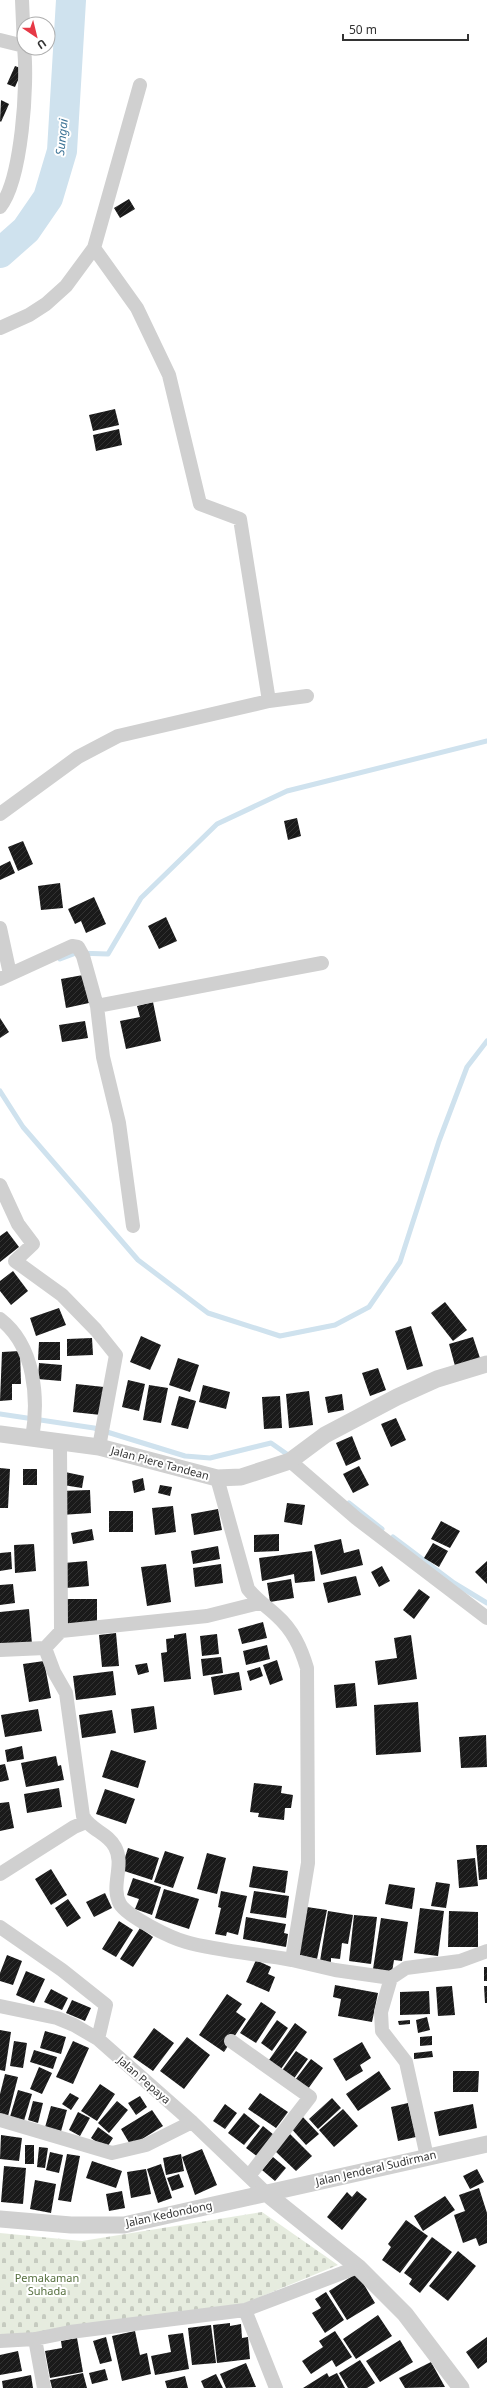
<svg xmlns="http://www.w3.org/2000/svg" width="487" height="2388" font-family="'Noto Sans',sans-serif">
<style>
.cemetery{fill:url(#cemetery-stones)}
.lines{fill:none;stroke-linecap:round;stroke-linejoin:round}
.stream{stroke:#cfe2ee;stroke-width:5}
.river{stroke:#cfe2ee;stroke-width:30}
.building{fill:url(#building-hatch)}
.minor{stroke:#d0d0d0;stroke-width:14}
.tertiary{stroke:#d0d0d0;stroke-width:17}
.labels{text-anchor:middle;stroke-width:4;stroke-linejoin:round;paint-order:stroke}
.street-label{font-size:11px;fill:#333;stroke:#fff}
.park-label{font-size:11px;fill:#56703f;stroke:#fff}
.water-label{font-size:12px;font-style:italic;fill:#3f7597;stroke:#fff}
</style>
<defs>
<pattern id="cemetery-stones" width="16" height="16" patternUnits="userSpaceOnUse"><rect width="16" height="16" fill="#e6ecdf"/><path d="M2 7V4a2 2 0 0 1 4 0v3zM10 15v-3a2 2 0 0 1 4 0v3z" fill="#c6cbc0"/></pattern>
<pattern id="building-hatch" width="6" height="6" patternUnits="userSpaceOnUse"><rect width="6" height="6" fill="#1a1a1a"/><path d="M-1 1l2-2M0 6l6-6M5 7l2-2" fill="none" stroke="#333"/></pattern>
</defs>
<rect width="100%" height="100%" fill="#fff"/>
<!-- cemetery -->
<path class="cemetery" d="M262,2212l76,53 -105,43 -233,29v-104l82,8z"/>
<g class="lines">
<!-- stream -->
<path class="stream" d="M60,959l16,-6 32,1 33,-56 76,-74 70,-33 200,-50
M0,1091l23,36 115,133 70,53 72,23 55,-11 34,-18 31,-45 39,-121 28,-74 20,-26
M0,1414l94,14 91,28 25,2 61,-15 20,14
M349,1503l33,26
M393,1537l61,46 33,20"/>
<!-- river -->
<path class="river" d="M0,253l26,-23 22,-32 14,-47 9,-151"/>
</g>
<!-- building -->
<path class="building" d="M15,66l8,3 -8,18 -8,-3z
M1,100l8,4 -8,18 -1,-1z
M129,199l6,10 -15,9 -6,-10z
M115,409l4,16 -26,6 -4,-16z
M119,429l3,16 -26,6 -3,-16z
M297,818l4,18 -13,4 -4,-19z
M23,841l10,23 -15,7 -10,-24z
M10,861l5,12 -15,7v-14z
M60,883l3,25 -22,2 -3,-24z
M94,897l12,27 -20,9 -5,-12 -6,3 -7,-15z
M166,917l11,24 -18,8 -11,-23z
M83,975l6,28 -23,5 -5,-29z
M153,1002l8,39 -35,8 -6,-28 20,-4 -3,-11z
M0,1018l9,14 -9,6z
M85,1021l3,17 -26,4 -3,-17z
M7,1231l12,16 -19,15v-26z
M13,1271l15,20 -17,14 -11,-14v-10z
M445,1302l22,28 -14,11 -22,-28z
M59,1308l7,17 -30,11 -6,-18z
M411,1326l12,40 -16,4 -12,-39z
M141,1336l20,9 -11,25 -20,-8z
M473,1337l7,21 -25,8 -6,-22z
M92,1338l1,17 -26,1v-17z
M39,1342h21v18h-22z
M20,1351l1,33h-9v16l-12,1 2,-49z
M178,1358l21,7 -9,27 -21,-7z
M39,1363l23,2 -1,16 -23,-2z
M378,1368l8,22 -16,6 -8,-23z
M128,1380l17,4 -6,27 -17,-4z
M76,1384l28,3 -3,28 -28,-3z
M149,1385l19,3 -7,35 -18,-3z
M203,1385l27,7 -4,17 -27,-7z
M309,1391l4,34 -24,3 -3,-34z
M342,1394l2,16 -16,3 -3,-16z
M179,1396l17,5 -8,28 -17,-4z
M280,1396l2,32 -18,1 -2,-32z
M396,1418l10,22 -15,7 -10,-23z
M352,1436l9,23 -15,7 -10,-23z
M359,1466l10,19 -16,8 -10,-19z
M0,1468l10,1 -2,39h-8z
M23,1469h14v16h-14z
M65,1472l19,4 -2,12 -19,-3z
M143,1478l2,12 -11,3 -2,-12z
M160,1485l12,2 -2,9 -12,-3z
M90,1490l1,23 -30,2 -1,-24z
M287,1503l18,2 -3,20 -18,-3z
M173,1506l3,26 -21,3 -3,-27z
M218,1509l4,21 -28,5 -3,-21z
M109,1511h24v21h-24z
M441,1521l19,10 -10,17 -19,-9z
M92,1529l2,11 -21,4 -2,-11z
M279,1534v17l-25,1v-17z
M341,1539l3,14 15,-4 4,16 -42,10 -7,-30z
M433,1543l15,8 -9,16 -15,-9z
M34,1544l2,27 -21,2 -1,-28z
M218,1546l2,13 -27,5 -2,-13z
M312,1551l3,30 -20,2 -1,-9 -32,7 -3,-23z
M11,1552l1,17 -12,2v-18z
M87,1561l2,25 -23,2 -2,-25z
M487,1561v23l-12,-12z
M166,1564l5,38 -24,4 -6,-39z
M221,1564l2,19 -28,4 -2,-19z
M382,1566l8,15 -11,6 -8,-15z
M356,1576l5,19 -33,8 -5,-20z
M291,1579l3,19 -24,4 -3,-19z
M13,1584l2,19 -15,2v-20z
M419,1589l11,8 -16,22 -11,-9z
M65,1599h32v26l-31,1z
M29,1609l3,35 -32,2v-34z
M263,1622l4,16 -25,6 -4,-15z
M116,1633l3,33 -17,1 -3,-32z
M186,1633l5,46 -27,3 -3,-29 6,-1 -1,-13 8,-1v-3z
M217,1634l2,20 -17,2 -2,-20z
M411,1635l6,44 -39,6 -3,-24 22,-3 -3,-20z
M267,1645l3,14 -24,6 -3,-14z
M221,1657l2,16 -20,3 -2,-17z
M277,1660l6,20 -13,5 -7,-20z
M44,1661l7,37 -22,4 -6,-38z
M147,1663l2,9 -11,3 -3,-10z
M260,1667l3,9 -13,5 -3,-10z
M113,1671l3,24 -40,5 -3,-24z
M239,1672l3,18 -28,5 -3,-18z
M355,1683l2,23 -21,2 -2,-23z
M418,1702l3,50 -45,3 -2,-50z
M154,1706l3,23 -23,4 -3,-24z
M38,1709l4,22 -37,6 -4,-22z
M112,1710l4,23 -34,5 -3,-23z
M486,1735l1,32 -26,1 -2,-31z
M22,1746l2,13 -17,3 -2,-12z
M111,1750l35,11 -8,27 -36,-11z
M56,1756l2,10 3,-1 3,15 -38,7 -5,-24z
M5,1764l4,16 -9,2v-17z
M254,1783l28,3 -1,7 12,2 -2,13h-6l-1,12 -26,-3 1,-4 -9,-1z
M59,1788l3,19 -35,6 -3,-19z
M105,1789l30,10 -9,25 -30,-10z
M9,1802l5,26 -14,3v-28z
M476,1845h11v34l-8,1z
M128,1848l31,10 -7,22 -31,-10z
M165,1851l19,6 -11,31 -19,-6z
M207,1853l19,5 -9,36 -20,-5z
M475,1858l3,28 -19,2 -2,-28z
M253,1866l35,5 -3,22 -36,-6z
M51,1869l16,26 -16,10 -16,-26z
M133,1878l28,9 -9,28 -17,-6 4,-10 -12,-4z
M436,1882l14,2 -4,24 -15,-2z
M389,1884l26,4 -3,21 -27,-5z
M164,1889l35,10 -10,30 -34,-11z
M221,1891l26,5 -9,39 -11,-3 -1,4 -11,-2 6,-26 -3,-1z
M254,1891l35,5 -3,22 -36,-5z
M105,1893l7,15 -18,9 -8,-15z
M68,1899l13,19 -14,9 -12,-19z
M307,1907l20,3 -10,49 -19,-4z
M420,1908l24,3 -6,45 -24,-3z
M328,1911l25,4 -5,29 -6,-1 -2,16 -9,-1v5l-11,-2z
M449,1911l29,1v35h-30z
M354,1915l23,2 -6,47 -22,-3z
M246,1917l40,7 -2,9 4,1 -2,13 -43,-8z
M381,1918l27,4 -6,39 -8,-1 -2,12 -19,-3z
M119,1921l14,9 -17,27 -14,-8z
M140,1928l13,9 -20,30 -13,-8z
M7,1955l15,6 -9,24 -13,-4v-8z
M256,1960l15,7 -3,7 7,3 -6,15 -23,-10z
M484,1967h3v14h-3z
M26,1971l19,8 -11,24 -18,-8z
M335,1985l43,8 -6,29 -34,-6 3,-17 -8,-2z
M452,1986l3,29 -17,1 -2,-29z
M484,1986h3v17h-2z
M51,1989l17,9 -6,12 -18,-8z
M429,1991l1,23 -30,1v-23z
M227,1994l15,10 -6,8 10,7 -22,33 -25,-17z
M72,2000l19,8 -6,13 -19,-8z
M261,2002l15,10 -20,31 -16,-10z
M427,2017l3,13 -12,3 -2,-13z
M277,2020l11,8 -16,23 -11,-8z
M410,2020v4l-11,1 -1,-4z
M295,2023l12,9 -31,44 -12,-9z
M154,2028l20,15 -21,28 -20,-14z
M0,2030l11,2 -6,39 -5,-1z
M45,2031l21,6 -5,17 -21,-6z
M432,2036v9l-12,1v-9z
M187,2037l23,18 -26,34 -24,-18z
M14,2041l13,2 -4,25 -13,-2z
M73,2041l16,7 -16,36 -17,-7z
M362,2042l9,16 -11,7 3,6 -17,10 -13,-22z
M34,2050l23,7 -4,12 -23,-7z
M296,2051l12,8 -18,25 -12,-8z
M432,2051l1,6 -19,2v-6z
M311,2059l12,9 -18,25 -13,-9z
M39,2067l13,6 -10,21 -12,-5z
M379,2071l12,18 -33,22 -12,-17z
M453,2071h26l-1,21h-25z
M5,2074l13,3 -11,43 -7,-2v-24z
M100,2084l15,10 -18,27 -16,-10z
M18,2090l14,4 -9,30 -14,-4z
M70,2093l9,5 -8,12 -9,-6z
M260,2093l28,19 -12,16 -28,-19z
M140,2096l7,11 -11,8 -8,-12z
M332,2098l9,10 -23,21 -9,-10z
M33,2101l10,2 -5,20 -10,-3z
M117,2101l11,9 -19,23 -11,-10z
M408,2103l8,34 -18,4 -7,-34z
M225,2104l12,9 -12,16 -12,-8z
M473,2104l4,24 -38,8 -5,-24z
M51,2106l16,4 -7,25 -16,-4z
M343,2109l15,17 -24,21 -15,-17z
M152,2110l11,16 -32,20 -10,-17z
M78,2112l12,6 -10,18 -11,-6z
M244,2113l16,13 -16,19 -16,-12z
M301,2115l18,19 -13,11 -17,-19z
M263,2126l11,9 -16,22 -12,-9z
M98,2127l15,11 -7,11 -15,-11z
M290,2134l22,22 -16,15 -22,-21z
M1,2135l21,3 -3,23 -19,-2z
M25,2145h9v19h-9z
M39,2147l9,1 -3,20 -8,-1z
M202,2149l15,36 -22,10 -13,-38z
M50,2152l13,3 -4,18 -13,-3z
M67,2154l13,2 -9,46 -13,-2z
M181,2154l3,17 -18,4 -3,-17z
M273,2157l13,11 -11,13 -13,-11z
M92,2161l30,10 -6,17 -30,-10z
M161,2164l11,34 -14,5 -11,-34z
M4,2166l22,2 -3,36 -22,-2z
M146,2169l5,25 -20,4 -4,-26z
M477,2169l7,13 -14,7 -7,-13z
M179,2174l5,13 -12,4 -5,-13z
M35,2180l21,4 -5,29 -21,-4z
M479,2188l8,25v30l-8,3 -3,-8 -13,5 -9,-28 11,-4 -6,-16z
M122,2191l3,17 -16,3 -3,-17z
M357,2191l10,8 -25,31 -15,-13 20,-25 5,5z
M445,2196l10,14 -32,21 -9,-15z
M406,2220l22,16 -28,37 -18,-13 9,-13 -3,-3z
M432,2237l20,15 -32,41 -11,-9 3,-5 -8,-6z
M458,2251l18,15 -28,35 -19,-15z
M357,2273l18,30 -28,17 -18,-29z
M326,2292l18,28 -19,13 -13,-20 9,-5 -6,-9z
M378,2315l14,21 -36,23 -13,-20z
M230,2323v3l11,-2 1,14 6,-1 2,22 -33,4 -4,-38z
M211,2325l5,38 -24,2 -4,-37z
M135,2331l5,24 7,-2 4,21 -29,7 -10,-45z
M335,2331l17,26 -16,10 -4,-7 -21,14 -9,-13 21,-14 -4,-6z
M183,2333l6,36 -34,6 -4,-19 20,-4 -3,-17z
M106,2337l6,24 -12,3 -7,-23z
M487,2337v25l-9,7 -12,-17z
M77,2338l6,34 -33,6 -5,-27 17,-3 -1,-7z
M400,2340l13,22 -33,20 -14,-21z
M18,2351l4,20 -22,4v-20z
M360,2360l15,23 -8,5h-19l-9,-15z
M431,2362l14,25 -40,1 -6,-10z
M246,2363l10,24 -30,1 -6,-14z
M105,2369l3,11 -16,4 -3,-11z
M83,2373l4,15h-35l-2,-8z
M327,2373l2,4 8,-4 8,15h-42z
M216,2374l7,14h-19l-3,-7z
M31,2375l2,13h-30l-1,-7z
M185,2376l3,12h-21l-2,-7z"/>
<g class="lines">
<!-- minor -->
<path class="minor" d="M22,0l2,47
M0,40l24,6
M0,207c22,-27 28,-124 24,-159
M94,248l43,60 32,67 31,129 40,15 29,182
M0,328l29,-13 17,-11 20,-18 28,-38 46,-163
M0,814l78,-57 40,-21 151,-35 38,-5
M0,928l10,46
M0,979l72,-33 6,1 5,9 14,50 6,51 16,66 14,103
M97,1006l225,-43
M0,1185l18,39 15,20 -18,17 47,34 34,35 20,25 -17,92
M0,1319c35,27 39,79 32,120
M60,1442l1,189
M290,1461l66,57 131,100
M217,1478l31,111c9,11 18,17 28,26 17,15 25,33 31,53l1,195 -16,97 43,10 56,8
M45,1648l9,24 12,21 17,123c7,14 25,17 32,31 10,18 -5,39 5,57 8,13 51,34 66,38 31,9 73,12 106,18
M0,1650l45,-2 16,-17 146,-15 52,-13
M0,1874l74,-47 12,-5
M0,1927l62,43 44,35 -8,34
M0,2006l57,12 17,7 24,14 94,83 74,71
M231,2041l79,56 -61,79
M0,2120l112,33 34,-8 46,-23
M427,2157l-21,-95 -24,-31 -1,-19 10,-34 15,-10 54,-7 27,-10
M35,2339l9,49
M0,2341l35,-2 35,-7 175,-22
M276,2388l-31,-78 113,-43"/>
<!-- tertiary -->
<path class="tertiary" d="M0,1434l99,13 118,31 24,-1 49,-16 35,-26 72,-38 40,-18 50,-15
M266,2193l92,74 47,47 56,74
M0,2219l71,6h53l363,-81"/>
</g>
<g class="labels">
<!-- street labels -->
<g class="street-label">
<text transform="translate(160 1463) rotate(15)" y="4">Jalan Piere Tandean</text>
<text transform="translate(144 2080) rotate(41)" y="4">Jalan Pepaya</text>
<text transform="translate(376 2168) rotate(-13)" y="4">Jalan Jenderal Sudirman</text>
<text transform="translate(169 2214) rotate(-12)" y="4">Jalan Kedondong</text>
</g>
<!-- park labels -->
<g class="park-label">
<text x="47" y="2282">Pemakaman<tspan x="47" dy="13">Suhada</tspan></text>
</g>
<!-- water labels -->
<g class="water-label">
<text transform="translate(62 137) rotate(-84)" y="4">Sungai</text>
</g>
</g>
<!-- north arrow -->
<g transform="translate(36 36) rotate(145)"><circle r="19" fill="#ffffff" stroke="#adadad"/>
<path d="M0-3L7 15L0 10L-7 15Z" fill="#e63946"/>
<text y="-6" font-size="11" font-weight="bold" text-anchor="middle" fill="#333333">U</text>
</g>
<!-- scale -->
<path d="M343 34v6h125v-6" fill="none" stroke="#333333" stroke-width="2"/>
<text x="349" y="34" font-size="12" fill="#333333" stroke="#ffffff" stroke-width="3" paint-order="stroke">50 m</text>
</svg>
